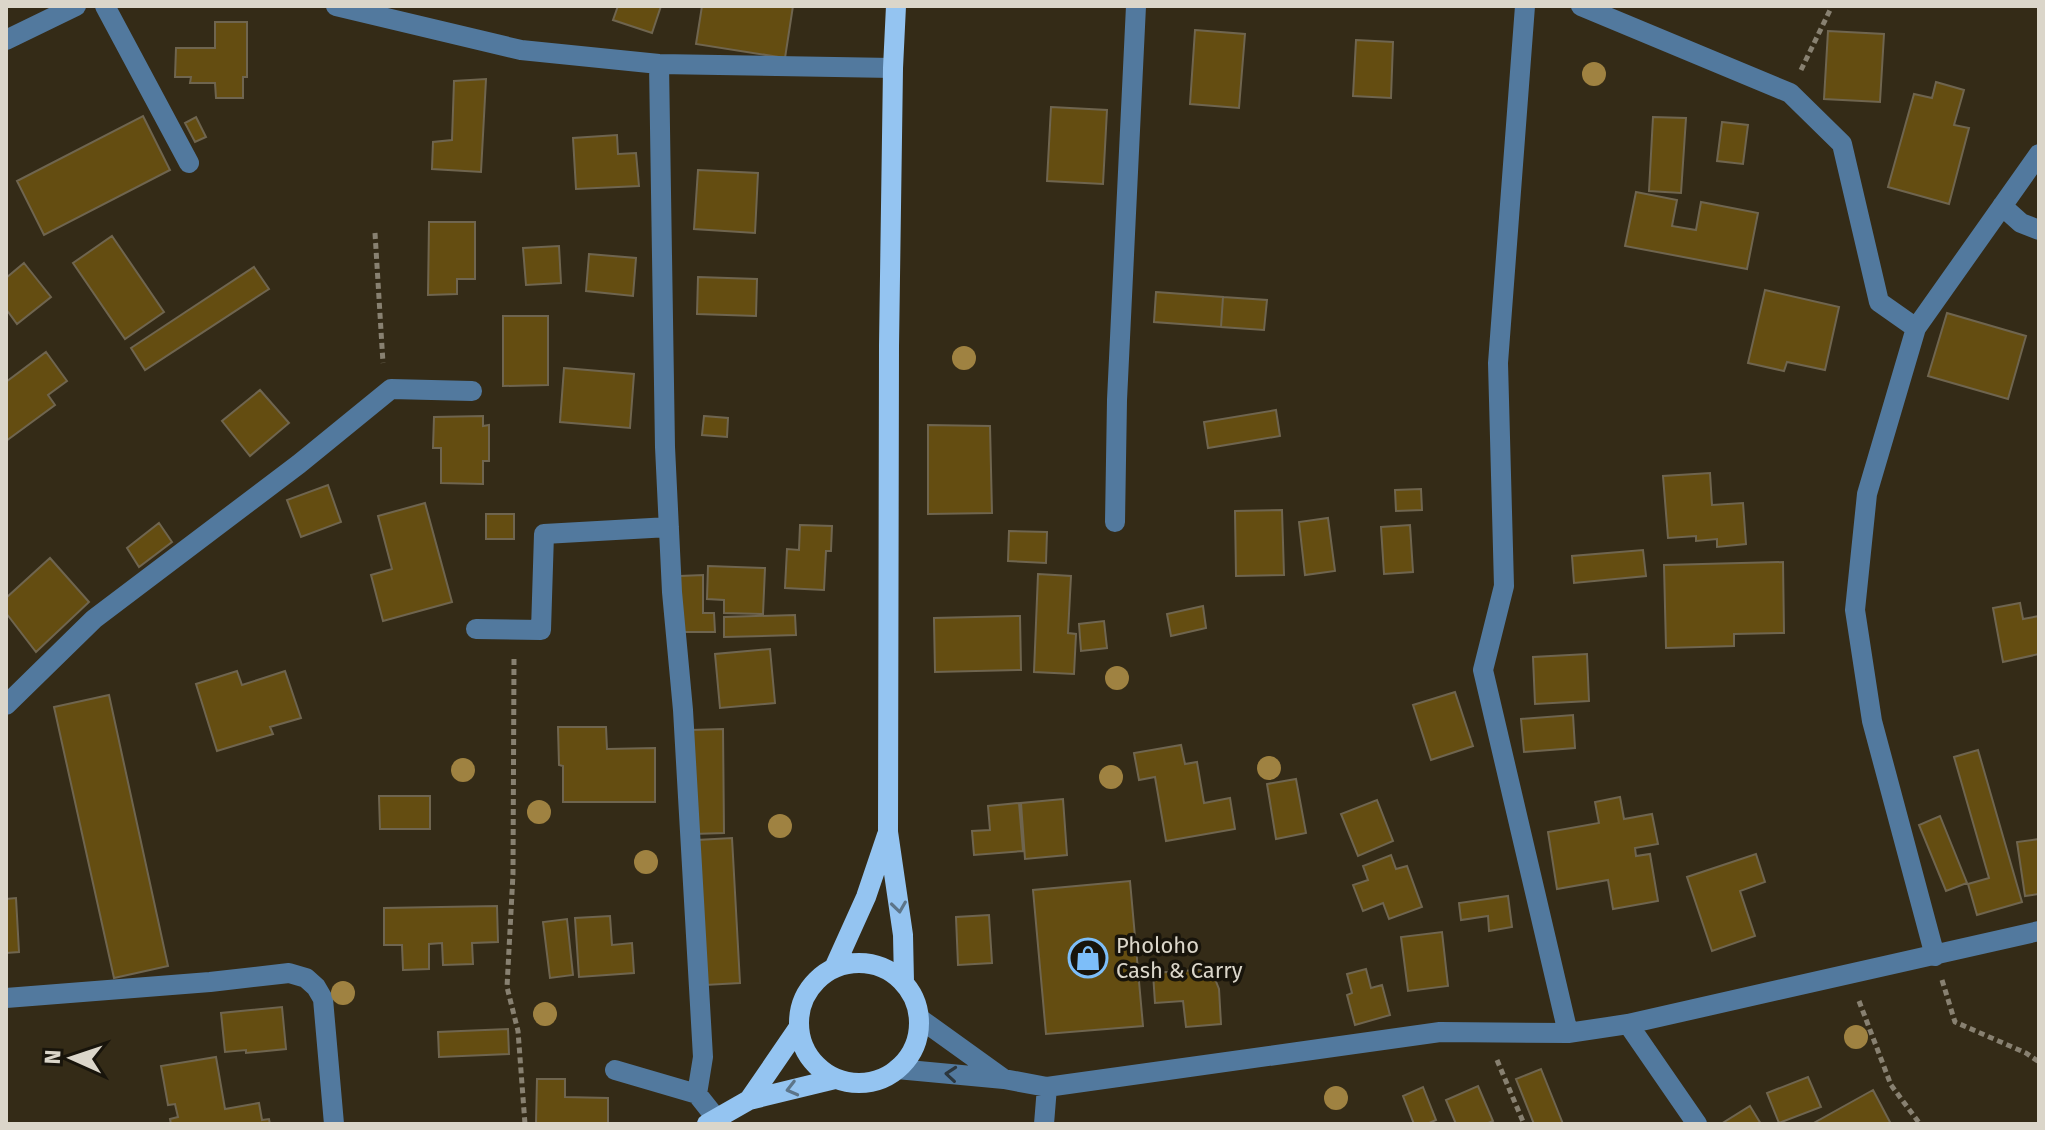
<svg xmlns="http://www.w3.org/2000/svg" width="2045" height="1130" font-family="'Fira Sans',sans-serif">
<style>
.building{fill:#644d11;stroke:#6f654f;stroke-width:2}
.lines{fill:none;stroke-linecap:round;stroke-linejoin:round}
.path{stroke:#888171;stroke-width:5;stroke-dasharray:6 4;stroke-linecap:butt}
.minor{stroke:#52799e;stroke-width:20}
.major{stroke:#94c4f1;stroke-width:20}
.tree{fill:#9f8241}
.oneway{stroke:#5c758a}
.oneway2{stroke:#2c373e}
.labels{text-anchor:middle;stroke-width:7;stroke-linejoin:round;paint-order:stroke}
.poi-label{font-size:22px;fill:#dbd6ca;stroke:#18140b;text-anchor:start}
</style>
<rect width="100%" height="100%" fill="#342b17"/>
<!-- building -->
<path class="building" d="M618,6h43l-9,27 -39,-13z
M702,6h91l-8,52 -89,-14z
M215,22h32v55h-4v21h-27l-1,-15h-25l1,-6h-16l1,-29h39z
M1195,30l50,4 -6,74 -49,-4z
M1828,31l56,3 -4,68 -56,-3z
M1356,40l37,2 -2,56 -38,-2z
M486,79l-5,93 -49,-3 1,-27 19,-2 2,-59z
M1936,82l28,8 -10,35 15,3 -20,76 -61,-17 26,-93 18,4z
M1051,107l56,3 -4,74 -56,-3z
M143,116l27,54 -126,65 -27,-54z
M196,117l10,20 -11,5 -10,-19z
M1653,117l33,1 -5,75 -32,-2z
M1722,122l26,3 -5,39 -26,-3z
M617,135l1,19 18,-1 3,33 -63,3 -3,-51z
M698,170l60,3 -3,60 -61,-4z
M1636,192l41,8 -5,26 24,4 5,-28 57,11 -11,56 -122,-23z
M429,222h46v57h-18v15l-29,1z
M112,236l52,76 -39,27 -52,-76z
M559,246l2,37 -35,2 -3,-37z
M589,254l47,4 -3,38 -47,-5z
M24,263l27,34 -34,27 -11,-15v-31z
M254,267l15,22 -124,81 -14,-22z
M698,277l59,2 -1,37 -59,-2z
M1765,290l74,17 -14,63 -38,-8 -3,9 -36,-8z
M1156,292l67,5 -2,30 -67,-5z
M1223,297l44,3 -3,30 -43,-3z
M1947,313l79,23 -18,63 -80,-23z
M503,316h45v69l-45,1z
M46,352l21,29 -19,14 7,10 -49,36v-59z
M564,368l70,6 -4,54 -70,-6z
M260,390l29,33 -39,33 -28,-35z
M1276,410l4,26 -72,12 -4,-26z
M483,416v10l6,-1v36h-6v23l-42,-1v-35h-8l1,-31z
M704,416l24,2 -1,19 -25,-2z
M928,425l62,1 2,87 -64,1z
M1710,473l2,32 31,-2 3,41 -29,3v-8l-21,2v-5l-28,2 -5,-62z
M328,485l13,37 -40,15 -14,-37z
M1421,489l1,21 -26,1 -1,-21z
M425,503l27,99 -69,19 -12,-46 21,-6 -14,-53z
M1282,510l2,65 -48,1 -1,-65z
M486,514h28v25h-28z
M1328,518l7,53 -30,4 -6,-53z
M159,523l13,19 -33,25 -12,-19z
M800,525l32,1 -1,25h-5l-2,39 -39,-2 2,-39 12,1z
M1410,525l3,47 -29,2 -3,-47z
M1009,531l38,1 -1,31 -38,-2z
M1643,550l3,26 -72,7 -2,-27z
M50,558l39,44 -53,50 -30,-39v-15z
M1783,562l1,71 -50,1v12l-68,2 -2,-83z
M708,566l57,2 -2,46 -39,-1v-13l-17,-1z
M1038,574l33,2 -3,57 8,1 -2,40 -40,-2z
M703,575v38h11l1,19h-34l-1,-56z
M2020,603l3,16 16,-3v38l-36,8 -10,-54z
M1203,606l3,22 -35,8 -4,-22z
M795,615l1,20 -72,2v-20z
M1020,616l1,54 -86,2 -1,-54z
M1104,621l3,27 -26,3 -2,-27z
M770,649l5,54 -55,5 -5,-54z
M1587,654l2,47 -54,3 -2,-47z
M237,671l5,14 43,-14 16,47 -31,9 3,7 -56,17 -21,-67z
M1455,692l18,54 -42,14 -18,-55z
M109,695l59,271 -54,12 -60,-271z
M1573,715l2,33 -51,4 -3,-33z
M558,727h48l1,22 48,-1v54h-92v-36l-4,-1z
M723,729l1,104 -31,1 -2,-104z
M1181,745l4,19 12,-2 7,41 26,-5 5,31 -69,12 -11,-64 -16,3 -5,-27z
M1978,750l44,152 -45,13 -9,-31 21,-6 -35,-121z
M1296,779l10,54 -30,6 -9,-55z
M379,796h51v33h-50z
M1620,797l4,22 28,-5 6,30 -23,4 1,8 14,-2 8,47 -45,8 -5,-29 -51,9 -9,-57 51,-9 -4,-21z
M1063,799l4,56 -42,4 -4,-56z
M1377,800l16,41 -35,15 -17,-42z
M1019,803l4,48 -49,4 -2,-24 18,-1 -2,-24z
M1940,816l27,67 -21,8 -27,-66z
M732,838l8,145 -35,2 -8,-145z
M2039,839v55l-14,2 -8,-54z
M1756,854l9,28 -25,9 15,45 -43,15 -25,-74z
M1391,855l5,14 11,-3 15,41 -33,12 -6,-16 -20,8 -10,-26 15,-5 -5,-14z
M1130,881l13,145 -97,8 -13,-144z
M1508,896l4,31 -23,4 -1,-15 -27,4 -2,-17z
M16,898l3,54 -13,1v-54z
M497,906l1,36 -26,1 1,21 -30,1 -1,-22 -13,1v25l-26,1 -1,-25h-18v-37z
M989,915l3,48 -34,2 -2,-48z
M610,916l2,29 20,-2 2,30 -55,4 -4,-59z
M567,919l6,56 -23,3 -7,-56z
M1442,932l6,54 -40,5 -7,-54z
M1211,969l8,20 2,35 -35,3 -3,-26 -28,2 -2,-30z
M1366,969l5,19 11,-3 8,30 -35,10 -8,-30 5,-2 -5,-19z
M282,1007l4,42 -40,4v-3l-21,2 -4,-39z
M508,1029l1,25 -70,3 -1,-25z
M216,1057l9,52 34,-6 3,17 7,-1 1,5h-99l-1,-5 8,-2 -3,-13 -7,1 -7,-39z
M1541,1069l22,55h-29l-18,-45z
M1808,1077l13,30 -42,16 -12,-30z
M537,1079h28v18l43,1v26h-72z
M1478,1086l15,35 -7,3h-30l-10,-24z
M1423,1087l13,33 -9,4h-13l-11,-28z
M1873,1090l18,34h-79z
M1750,1106l11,18h-40z"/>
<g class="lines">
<!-- path -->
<path class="path" d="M1801,70l31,-64
M375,233l8,130
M514,659l-1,215 -6,113 11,44 7,93
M1942,980l13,42 71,31 13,9
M1859,1001l32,84 29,39
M1497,1060l27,64"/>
<!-- minor -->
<path class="minor" d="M105,6l84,157
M336,6l185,44 138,14 234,4
M1525,6l-27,357 6,223 -21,84 85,363
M1581,6l209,87 52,51 37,158 37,26
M6,40l70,-34
M659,64l6,383 7,145 11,118 20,347 -6,37
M2002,206l19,17 18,7
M1115,522l2,-122 19,-394
M476,629l65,1 3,-96 125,-7
M6,705l88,-86 205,-155 92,-75 81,2
M1935,956l-63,-235 -17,-111 12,-116 49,-166 123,-174
M6,998l204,-16 79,-9 17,5 10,9 7,12 11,125
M919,1018l85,61
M1628,1024l69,100
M897,1069l107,10 43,8 393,-55 128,1 60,-9 411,-93
M615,1070l82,24 19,24
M1044,1124l3,-37"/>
<!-- major -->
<path class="major" d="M896,6l-3,62 -4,278 -1,486 15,103 1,47
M799 1023a60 60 0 1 1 120 0a60 60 0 1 1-120 0Z
M834,968l32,-71 21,-62
M749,1100l50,-73
M707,1124l42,-24 86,-21"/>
</g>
<!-- trees -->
<g class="tree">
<circle cx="1594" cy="74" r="12"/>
<circle cx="964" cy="358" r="12"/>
<circle cx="1117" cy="678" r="12"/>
<circle cx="1269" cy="768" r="12"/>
<circle cx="463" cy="770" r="12"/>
<circle cx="1111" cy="777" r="12"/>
<circle cx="539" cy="812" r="12"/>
<circle cx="780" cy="826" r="12"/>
<circle cx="646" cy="862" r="12"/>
<circle cx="343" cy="993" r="12"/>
<circle cx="545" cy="1014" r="12"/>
<circle cx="1856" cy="1037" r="12"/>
<circle cx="1336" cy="1098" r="12"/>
</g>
<!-- one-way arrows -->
<defs><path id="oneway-chevron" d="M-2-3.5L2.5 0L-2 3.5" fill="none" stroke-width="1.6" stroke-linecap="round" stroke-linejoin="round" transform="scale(2)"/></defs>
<g class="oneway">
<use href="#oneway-chevron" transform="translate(899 907) rotate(82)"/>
<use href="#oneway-chevron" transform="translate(792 1089) rotate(166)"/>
</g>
<use class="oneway2" href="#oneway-chevron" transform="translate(951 1074) rotate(-175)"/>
<!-- icons -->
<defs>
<symbol id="shop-ring" viewBox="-11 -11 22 22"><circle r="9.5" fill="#18140b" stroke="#7dbef9" stroke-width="1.5"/><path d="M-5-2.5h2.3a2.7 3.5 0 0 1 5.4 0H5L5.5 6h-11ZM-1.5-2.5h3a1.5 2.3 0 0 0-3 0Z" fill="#7dbef9"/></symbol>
</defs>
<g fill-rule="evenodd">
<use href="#shop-ring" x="1066" y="936" width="44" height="44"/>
</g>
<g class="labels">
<!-- poi labels -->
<g class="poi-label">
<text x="1116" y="953">Pholoho<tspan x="1116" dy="25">Cash &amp; Carry</tspan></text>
</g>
</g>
<!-- border -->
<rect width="2045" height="1130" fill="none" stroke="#dbd6ca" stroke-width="16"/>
<!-- north arrow -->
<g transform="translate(72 1058) rotate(273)" stroke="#18140b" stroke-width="6" paint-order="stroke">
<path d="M0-6L14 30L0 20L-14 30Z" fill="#dbd6ca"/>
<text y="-12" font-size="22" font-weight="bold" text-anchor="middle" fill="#dbd6ca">N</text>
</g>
</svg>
